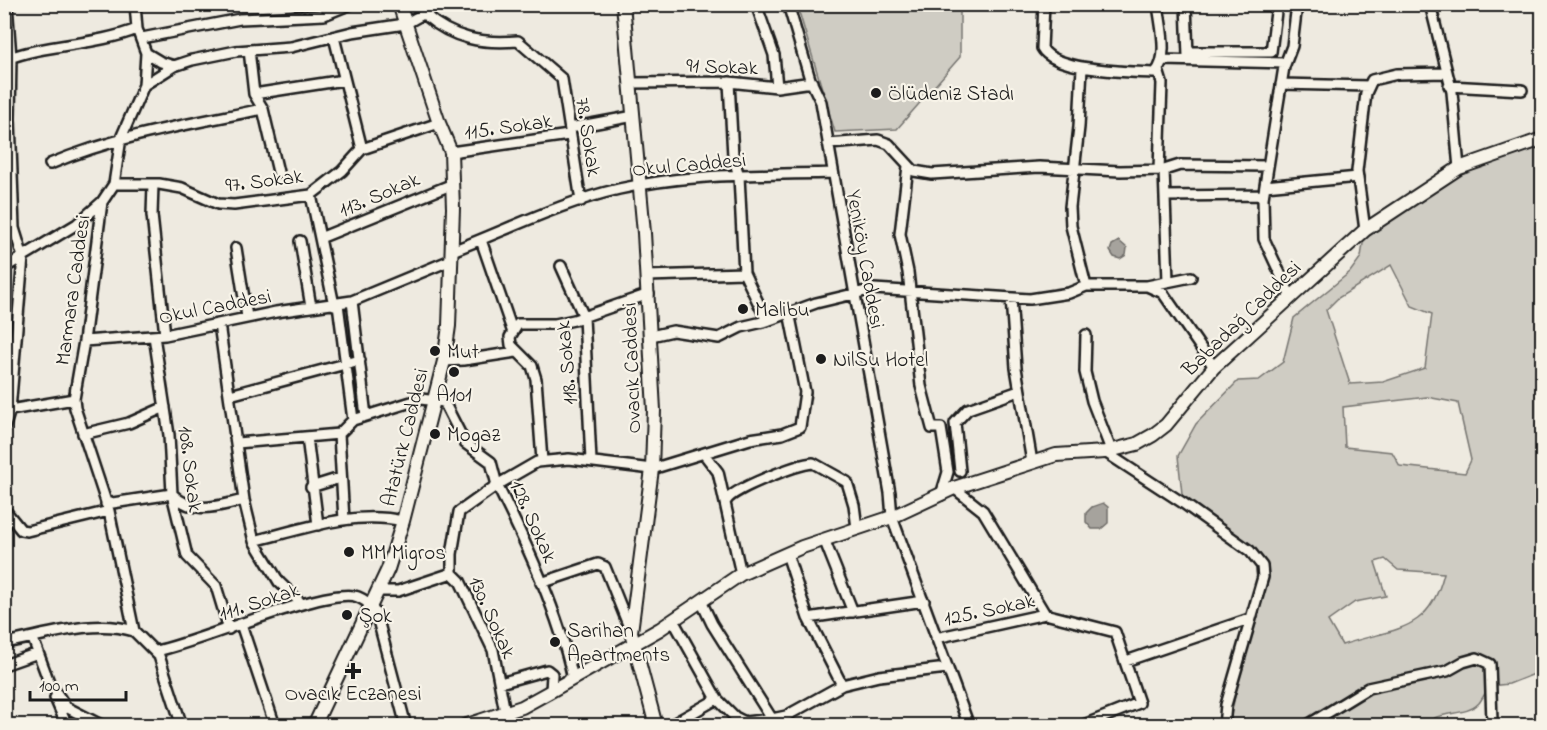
<svg xmlns="http://www.w3.org/2000/svg" width="1547" height="730" font-family="'Indie Flower',sans-serif">
<style>
.green{fill:#cfccc3;stroke:#767470;stroke-width:1.5;fill-rule:evenodd}
.water{fill:#a6a39d;stroke:#6f6d69;stroke-width:1.5}
.lines{fill:none;stroke-linecap:round;stroke-linejoin:round}
.minor-casing{stroke:#1c1c1c;stroke-width:14}
.major-casing{stroke:#1c1c1c;stroke-width:16}
.minor{stroke:#f7f3e8;stroke-width:9}
.major{stroke:#f7f3e8;stroke-width:12}
.poi-dot{fill:#1c1c1c;stroke:#f7f3e8;stroke-width:2}
.labels{text-anchor:middle;stroke-width:4.5;stroke-linejoin:round;paint-order:stroke}
.street-label{font-size:21px;fill:#1c1c1c;stroke:#f7f3e8}
.poi-label{font-size:21px;fill:#1c1c1c;stroke:#f7f3e8;text-anchor:start}
</style>
<rect width="100%" height="100%" fill="#eeeae0"/>
<filter id="ink" filterUnits="userSpaceOnUse"><feTurbulence type="fractalNoise" baseFrequency=".0167" numOctaves="2"/><feDisplacementMap in="SourceGraphic" scale="12" xChannelSelector="R" yChannelSelector="G"/><feConvolveMatrix kernelMatrix="1 2 1 2 8 2 1 2 1" color-interpolation-filters="sRGB"/></filter>
<g filter="url(#ink)">
<!-- green -->
<path class="green" d="M797,5h163v52l-63,72 -62,3z
M1542,139v532l-33,13 -20,2c-3,5 -6,12 -10,17 -14,15 -41,6 -53,22h-194l-2,-5 32,-154 -79,-63 -5,-47 18,-32 42,-43 21,-1 24,-18 11,-44 56,-46 11,-15 4,-27 82,-53zM1391,265l21,41 20,8 -7,54 -42,14 -33,2 -24,-74 12,-12zM1427,397l31,6 13,57 -6,13 -65,-7 -8,-14 -47,-5 -2,-40zM1385,559l13,11 46,3c-15,61 -49,54 -102,72l-14,-24 27,-19 31,-6 -11,-34z"/>
<!-- water -->
<path class="water" d="M1119,241l8,7 -1,7 -6,4 -6,-2 -4,-6 2,-6z
M1103,503l5,4v16l-7,6h-9l-6,-7v-9l6,-6z"/>
<g class="lines">
<defs>
<path id="minor" d="M135,4l2,25 9,24 -2,32
M756,4l18,51 3,32
M788,4l22,75 11,23 69,391 2,24 77,209
M1044,4l-2,44c12,23 88,24 113,25 15,-15 5,-49 3,-69
M1186,4l2,52
M1430,4l22,88 7,76
M425,15c28,24 57,29 93,26l44,38 19,122
M334,37l28,112
M142,38l98,-19 84,-4 27,-11
M249,50l5,44 9,15 15,63
M1188,52h83l6,-48
M146,53l15,9 13,4
M4,60c43,-17 90,-14 133,-31
M1163,60l122,3
M1082,67l-3,60 -9,80 1,19 15,60
M1158,70l4,13 -3,87
M729,82l4,74 6,20 5,97 23,48
M631,83l98,-1 48,5 35,-5
M1281,84l88,2
M1449,86l73,4
M254,94l90,-14
M570,128l64,-12
M828,144l50,-4 11,4 25,27 18,3 107,-7 81,4 44,-1 16,-5 88,1
M451,152l118,-17
M50,164c69,-29 140,-40 213,-55
M908,166l-8,68 8,38 13,114 11,42h9l7,44 -7,23
M1164,170l4,111
M114,184h45l23,4 36,16 16,1 77,-10 31,-24 20,-22 77,-26
M153,184l-1,31 13,120
M1265,186l93,-9
M311,195l23,110
M1165,196l98,-1
M1365,230l-8,-59 9,-78 6,-13 25,-6 50,-1
M320,238l133,-54
M481,240l31,90
M300,241l11,66
M236,248l11,69
M452,251c55,-21 110,-49 167,-62 70,-16 143,-14 214,-16
M561,266l23,51 7,144
M4,268l73,-44 25,-22
M647,276l97,-3
M1147,286l44,-9
M1291,297l-27,-58 -1,-41 21,-131 8,-21 5,-42
M1011,298l5,70 16,94
M352,301l14,115
M338,304l15,116
M219,324l25,176 10,41 25,41 23,22
M1086,335l-1,37 7,29 19,49
M154,336l15,99 3,59 15,62 29,30 13,43
M651,336l22,-5 46,7 22,-11 26,-6 49,-18 58,-14 156,10 39,-6 17,-7h61l16,7 51,74
M84,341l81,-6 111,-23 76,-11 99,-41
M444,361l20,-1 52,-8
M230,395l130,-35
M10,410l64,-11
M4,429l6,-19 13,-153 -9,-29 -4,-109 1,-62 -4,-53
M83,434l46,-11 36,-16
M339,434l5,86
M307,437l11,88
M237,443l102,-9 14,-14 68,-21 23,3 21,41 26,19 6,23c30,60 62,128 76,194
M1105,452l78,51 67,48 12,15 1,11 -37,128 -2,21
M704,454l14,18 23,102
M542,461l-6,-82 -4,-13 -21,-21 -1,-8 8,-13h37l19,-4 75,-26
M960,471l-5,-48 13,-14 51,-18
M311,487l29,-9
M954,488l29,23 62,103
M726,501c6,-12 72,-37 87,-38l34,19 7,23 3,23
M106,504l66,-10c23,22 44,12 72,6
M4,509l17,21 6,1 82,-20
M824,539l29,73
M254,541c48,-12 100,-31 149,-20
M787,554l21,64 34,67
M452,573l8,8 33,69 12,62
M541,583l57,-19 7,3 26,65
M379,591h19l54,-18v-19l7,-42 38,-27 40,-23 32,-3 83,10 98,-30 32,-5 18,-7 5,-35 -16,-80
M701,601l11,23 60,95
M808,618l116,-17
M673,620l44,79
M241,624l34,102
M936,638l109,-24 70,18 24,71 -58,23
M33,639l16,43 17,25 37,19
M4,643c41,-7 90,-25 130,-12
M156,651c40,-7 173,-66 202,-54 12,5 16,12 20,23l28,106
M1126,661l123,-42
M4,665l34,-12
M500,683l47,-13 5,4 -1,17
M55,698l12,28
M182,726l-23,-70 -25,-25 -25,-120 -34,-103 -1,-9 10,-58 18,-139 12,-18 7,-46 23,-53 30,-19 18,-6 44,-9 55,-4 61,-15 53,-8 36,-20
M669,726l48,-27 18,18 10,5 27,-3 14,-3 56,-31 37,-9 68,-8
M1306,726l62,-38 79,-17 16,-9 14,-4 13,6 2,57 -4,5"/>
<path id="major" d="M623,4l21,229 10,177 -2,59 -21,163 25,94
M314,726l74,-157 15,-48 41,-160 5,-35 4,-118 -2,-56 -12,-29 -40,-119
M464,726l58,-19 29,-16 109,-62 81,-55 61,-27 90,-30 62,-29 102,-33 49,-3 32,-8 16,-9 13,-10 48,-58 151,-137 94,-62 83,-29"/>
</defs>
<!-- minor casing -->
<use href="#minor" class="minor-casing"/>
<!-- major casing -->
<use href="#major" class="major-casing"/>
<!-- minor -->
<use href="#minor" class="minor"/>
<!-- major -->
<use href="#major" class="major"/>
</g>
</g>
<!-- markers -->
<g class="poi-dot">
<circle cx="876" cy="93" r="6"/>
<circle cx="743" cy="309" r="6"/>
<circle cx="435" cy="351" r="6"/>
<circle cx="821" cy="359" r="6"/>
<circle cx="454" cy="372" r="6"/>
<circle cx="435" cy="434" r="6"/>
<circle cx="349" cy="552" r="6"/>
<circle cx="347" cy="615" r="6"/>
<circle cx="555" cy="642" r="6"/>
<path d="M350 662h6v6h6v6h-6v6h-6v-6h-6v-6h6z"/>
</g>
<g class="labels">
<!-- street labels -->
<g class="street-label">
<text transform="translate(722 66) rotate(2)" y="7">91 Sokak</text>
<text transform="translate(508 126) rotate(-8)" y="7">115. Sokak</text>
<text transform="translate(589 137) rotate(81)" y="7">78. Sokak</text>
<text transform="translate(689 164) rotate(-5)" y="7">Okul Caddesi</text>
<text transform="translate(264 180) rotate(-7)" y="7">97. Sokak</text>
<text transform="translate(379 194) rotate(-23)" y="7">113. Sokak</text>
<text transform="translate(866 259) rotate(80)" y="7">Yeniköy Caddesi</text>
<text transform="translate(72 290) rotate(-82)" y="7">Marmara Caddesi</text>
<text transform="translate(215 306) rotate(-11)" y="7">Okul Caddesi</text>
<text transform="translate(1241 318) rotate(-44)" y="7">Babadağ Caddesi</text>
<text transform="translate(566 363) rotate(-95)" y="7">118. Sokak</text>
<text transform="translate(631 368) rotate(-92)" y="7">Ovacık Caddesi</text>
<text transform="translate(404 437) rotate(-76)" y="7">Atatürk Caddesi</text>
<text transform="translate(191 469) rotate(83)" y="7">108. Sokak</text>
<text transform="translate(534 521) rotate(66)" y="7">128. Sokak</text>
<text transform="translate(259 601) rotate(-18)" y="7">111. Sokak</text>
<text transform="translate(989 609) rotate(-12)" y="7">125. Sokak</text>
<text transform="translate(493 617) rotate(66)" y="7">130. Sokak</text>
</g>
<!-- poi labels -->
<g class="poi-label">
<text x="888" y="100">Ölüdeniz Stadı</text>
<text x="755" y="316">Malibu</text>
<text x="447" y="358">Mut</text>
<text x="833" y="366">NilSu Hotel</text>
<text x="454" y="401" text-anchor="middle">A101</text>
<text x="447" y="441">Mogaz</text>
<text x="361" y="559">MM Migros</text>
<text x="359" y="622">Şok</text>
<text x="567" y="637">Sarihan<tspan x="567" dy="24">Apartments</tspan></text>
<text x="353" y="700" text-anchor="middle">Ovacık Eczanesi</text>
</g>
</g>
<!-- margin -->
<rect width="1547" height="730" fill="none" stroke="#f7f3e8" stroke-width="24"/>
<rect x="12" y="12" width="1523" height="706" fill="none" stroke="#1c1c1c" stroke-width="2" filter="url(#ink)"/>
<!-- scale -->
<path d="M30 691v9h96v-9" fill="none" stroke="#1c1c1c" stroke-width="3"/>
<text x="39" y="691" font-size="18" fill="#1c1c1c" stroke="#f7f3e8" stroke-width="4.5" paint-order="stroke">100 m</text>
</svg>
